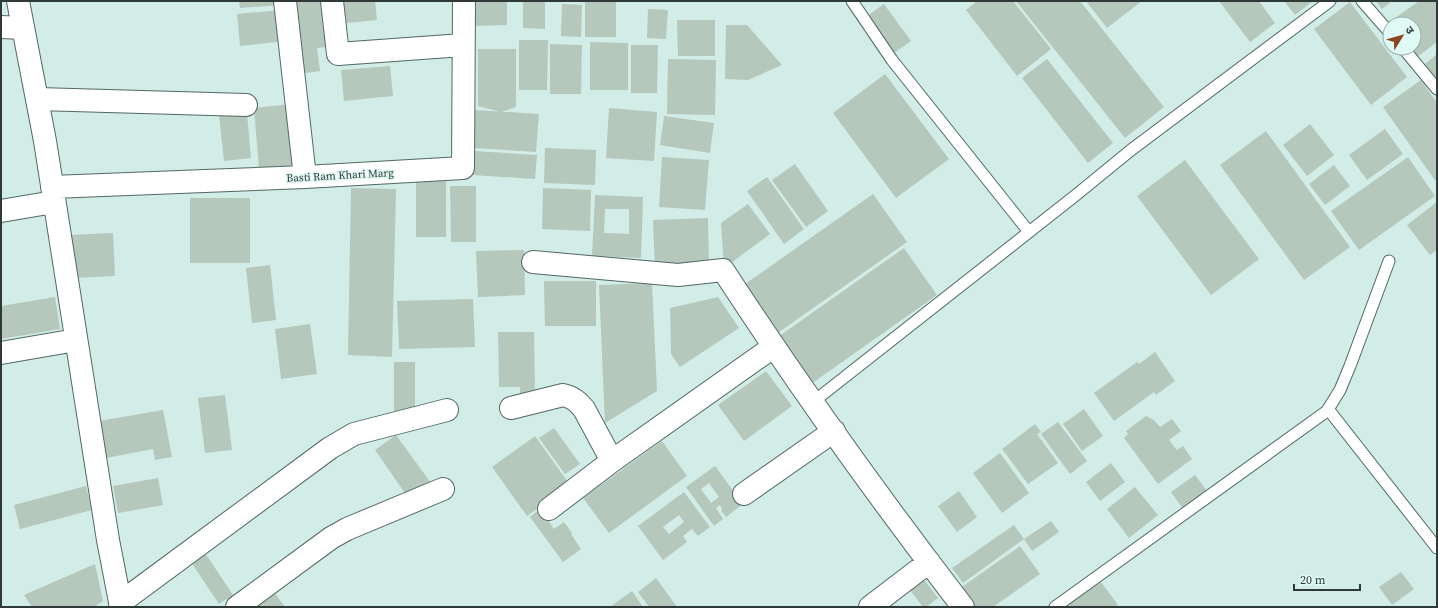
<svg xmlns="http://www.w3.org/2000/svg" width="1438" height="608" font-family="'Source Serif 4','Noto Sans Devanagari',serif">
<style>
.building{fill:#b5c8bb;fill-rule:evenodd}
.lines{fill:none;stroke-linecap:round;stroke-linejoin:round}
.service-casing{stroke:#516864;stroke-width:13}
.minor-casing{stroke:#516864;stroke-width:24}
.service{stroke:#fff;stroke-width:11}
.minor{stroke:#fff;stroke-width:22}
.labels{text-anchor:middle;stroke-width:3;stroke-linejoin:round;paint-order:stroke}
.street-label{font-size:11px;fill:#2f3937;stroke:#dffaf5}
</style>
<rect width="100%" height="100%" fill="#d2ece7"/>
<!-- building -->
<path class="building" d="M239,1h43v4l-42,3z
M288,1h42l5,45 -18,2 3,23 -23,3z
M335,1h40l2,19 -40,4z
M475,1h32v24l-32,1z
M523,1h22v28l-22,-1z
M585,1h31v36h-31z
M977,1h36l38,48 -34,27 -51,-66z
M1016,1h64l84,106 -39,31z
M1086,1h56l-35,27z
M1219,1h40l16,22 -25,19z
M1284,1h29l-18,14z
M1376,1h16l-10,8z
M1419,1h18v41l-20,15 -6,-9h3v-24h-21l-2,-3z
M1350,2l57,75 -36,28 -57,-76z
M562,4l20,1 -1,32 -20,-1z
M884,4l27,37 -17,12 -27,-37z
M648,9l20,1 -2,29 -19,-1z
M282,10l3,31 -45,5 -3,-32z
M677,20h38v36h-37z
M726,25h21l35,40 -34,15 -23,-1z
M519,40h29l-1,50h-28z
M590,42l38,1v47h-38z
M550,44l32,1 -1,49h-31z
M631,45h27l-1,48h-26z
M478,49h38v58l-15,5 -23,-6z
M1437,54v27l-13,-16z
M668,59l48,1 -1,55 -48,-1z
M1047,59l66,84 -25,20 -66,-85z
M390,66l3,30 -49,5 -3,-31z
M885,74l64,85 -53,39 -63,-85z
M1421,80l16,23v80l-54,-76z
M292,104l6,62 -39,3 -5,-61z
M609,108l48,4 -3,49 -48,-3z
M475,110l64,4 -3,38 -63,-4z
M247,113l4,45 -27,3 -5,-46z
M664,116l50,7 -4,30 -50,-8z
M1310,124l24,31 -27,21 -24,-31z
M1385,129l18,25 -36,26 -18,-25z
M1266,131l84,116 -46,33 -84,-115z
M545,148l51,2 -1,35 -51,-2z
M474,151l63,4 -2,24 -63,-4z
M662,157l47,3 -4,50 -46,-3z
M1408,157l27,39 -76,54 -28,-39z
M1185,160l74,99 -48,36 -74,-99z
M795,164l33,47 -22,16 -34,-47z
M1334,165l16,21 -25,19 -16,-21z
M767,177l37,52 -20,15 -37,-53z
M416,181h30v56h-30z
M450,186h26v56h-25z
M351,188l45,1 -4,168 -44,-2z
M543,188l48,2 -1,41 -48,-2z
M873,194l34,48 -132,93 -34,-48z
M595,195l48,2 -2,61 -49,-2zM605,209h24v25l-25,-1z
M190,198h60v65h-60z
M1437,202v48l-7,5 -23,-30z
M748,204l22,30 -46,34 -3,-45z
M708,218l1,51 -54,1 -2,-50z
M113,233l2,43 -43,2 -2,-43z
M904,248l33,47 -126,89 -33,-47z
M524,250l1,45 -47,2 -2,-46z
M270,265l6,55 -24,3 -6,-55z
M544,281h52v45h-51z
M652,283l5,108 -52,32 -6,-138z
M55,297l5,32 -59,10v-33z
M718,297l21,31 -59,39 -9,-13 -1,-46z
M473,299l2,48 -76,2 -2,-48z
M310,324l7,50 -36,5 -6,-50z
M498,332h36l1,61 -15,1v-7h-21z
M1155,352l20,29 -19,14 -2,-3 -40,29 -20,-28 43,-31 2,2z
M394,362h21v52h-21z
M766,371l26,35 -48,35 -26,-36z
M225,395l7,55 -27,3 -7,-55z
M1084,409l19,27 -21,15 -19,-27z
M163,410l9,47 -17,3 -2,-11 -47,9 -7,-37z
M1146,416l8,4 6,7 12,-8 9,12 -12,9 8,10 6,-4 9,13 -34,25 -34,-46 4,-4 -2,-3z
M1058,422l29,39 -17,13 -29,-40z
M1035,424l6,8 -4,2 21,29 -30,21 -26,-35z
M554,428l26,36 -15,10 -26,-36z
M396,435l35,48 -22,16 -34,-49z
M535,436l35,49 -43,31 -35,-49z
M662,441l25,35 -78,57 -26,-35z
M1000,453l29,40 -27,20 -29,-40z
M1111,463l14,19 -25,19 -14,-19z
M715,466l28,38 -17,13 -5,-7 1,-1 -2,-4 -4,3 7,11 -9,7 -28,-39zM709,483l10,14 -8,6 -10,-14z
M1195,475l12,16 -24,18 -12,-17z
M158,478l5,27 -45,8 -5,-27z
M86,486l6,24 -72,19 -6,-24z
M1135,487l23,28 -29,23 -22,-29z
M959,491l18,26 -20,15 -19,-26z
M684,492l26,35 -12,9 -6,-7 -9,7 4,6 -24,18 -25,-34zM679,515l5,7 -15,12 -6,-7z
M540,509l14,20 10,-7 8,11 -1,1 10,15 -18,13 -33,-45z
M1051,521l8,11 -27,19 -8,-12z
M1014,525l10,14 -61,44 -11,-15z
M1020,546l20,28 -47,33h-21l-13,-18z
M203,550l30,45 -14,9 -30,-45z
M95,564l8,37 -9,6h-62l-8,-12z
M1401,572l13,17 -22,16 -13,-18z
M921,576l17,22 -12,9h-3l-16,-21z
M656,578l21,29h-28l-11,-15z
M1101,582l17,23 -4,2h-43l-2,-3z
M632,591l11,16h-33z
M274,592l11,15h-31z"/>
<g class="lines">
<defs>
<path id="service" d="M852,1l40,59 137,172
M1362,1l28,32
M1403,48l34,41
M813,402l263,-207 55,-45 199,-149
M1328,409l109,139
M1055,607l272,-196 13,-21 10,-24 39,-105"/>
<path id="minor" d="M18,1l27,140 63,399 13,67
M285,1l20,176
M332,1l6,53 125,-9
M1,27l22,1
M38,99l208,6
M52,187l253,-10 158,-9 1,-167
M1,211l53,-9
M533,262l145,13 45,-5c75,115 156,228 240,337
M1,353l75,-13
M511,408l52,-13c10,2 15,7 21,14l28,52
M744,494l90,-63
M549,509l63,-48 161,-114
M120,603l210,-155 24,-14 93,-24
M237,607l94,-69 16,-9 96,-40
M870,607l59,-45"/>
</defs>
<!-- service casing -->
<use href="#service" class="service-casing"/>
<!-- minor casing -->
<use href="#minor" class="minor-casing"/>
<!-- service -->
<use href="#service" class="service"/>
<!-- minor -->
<use href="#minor" class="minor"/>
</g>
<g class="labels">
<!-- street labels -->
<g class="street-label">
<text transform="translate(340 175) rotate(-3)" y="4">Basti Ram Khari Marg</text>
</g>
</g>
<!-- border -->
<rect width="1438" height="608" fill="none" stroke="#2f3937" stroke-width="4"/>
<!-- north arrow -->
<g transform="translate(1402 36) rotate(53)"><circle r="19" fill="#dffaf5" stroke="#99ada9"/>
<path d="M0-3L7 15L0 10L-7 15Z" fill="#8a441f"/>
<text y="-6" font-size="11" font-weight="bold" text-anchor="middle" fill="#2f3937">उ</text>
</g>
<!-- scale -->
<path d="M1294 584v6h66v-6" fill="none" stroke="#2f3937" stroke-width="2"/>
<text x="1300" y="584" font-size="12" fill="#2f3937" stroke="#dffaf5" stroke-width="3" paint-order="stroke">20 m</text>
</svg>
